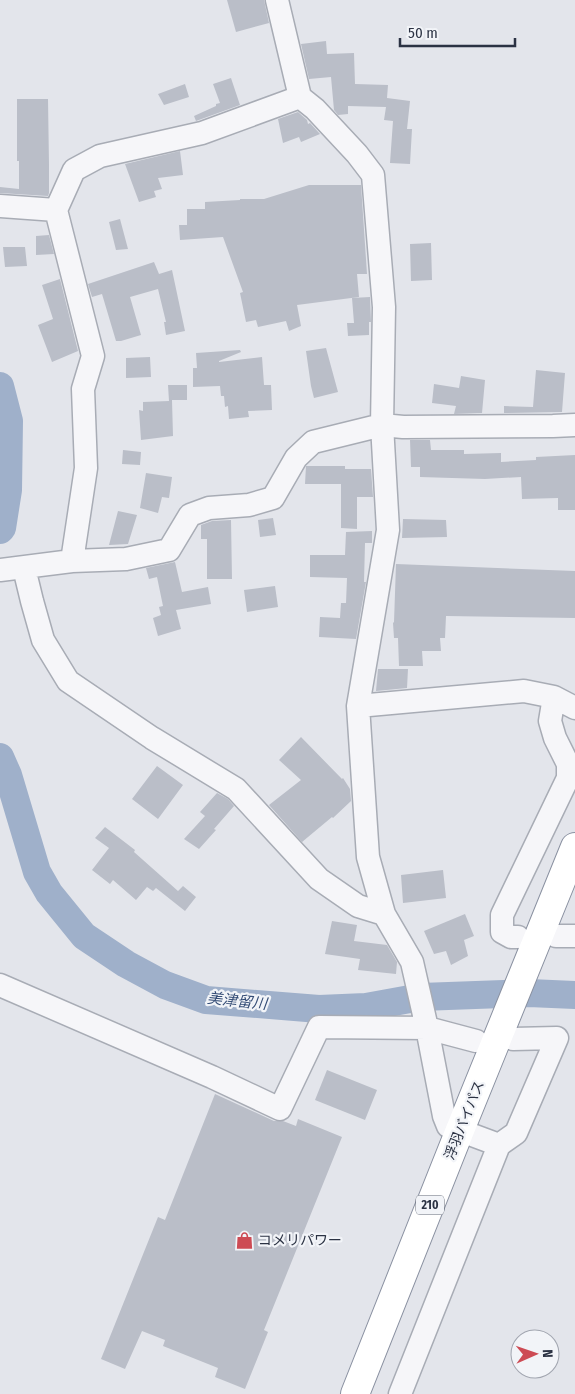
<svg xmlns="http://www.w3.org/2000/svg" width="575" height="1394" font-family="'Fira Sans Condensed','Noto Sans JP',sans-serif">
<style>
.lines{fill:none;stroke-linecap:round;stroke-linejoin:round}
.river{stroke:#9fb0ca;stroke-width:28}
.building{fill:#babec8}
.minor-casing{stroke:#a8acb5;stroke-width:25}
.highway-casing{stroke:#8a91a1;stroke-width:30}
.minor{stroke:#f6f6f9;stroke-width:22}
.highway{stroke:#fff;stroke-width:28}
.labels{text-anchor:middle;stroke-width:4.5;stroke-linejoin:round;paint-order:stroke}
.shield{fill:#f2f4f8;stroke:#676c79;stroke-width:1}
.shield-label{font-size:12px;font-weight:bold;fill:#2b3243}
.street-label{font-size:14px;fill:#2b3243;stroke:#f2f4f8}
.poi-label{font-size:14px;fill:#2b3243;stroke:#f2f4f8;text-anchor:start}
.water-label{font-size:15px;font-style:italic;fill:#354d76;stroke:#f2f4f8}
</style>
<rect width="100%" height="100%" fill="#e3e5eb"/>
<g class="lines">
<!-- river -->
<path class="river" d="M0,386l9,35 -1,69 -6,38 -2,2
M0,757l8,18 29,97 12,21 35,43 42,28 39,21 41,15 113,9 47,-2 55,-10 108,-4 46,2"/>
</g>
<!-- building -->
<path class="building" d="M227,0h37l5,23 -33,9z
M326,41l1,13 27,-1 1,31 33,1 -1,13 23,3 -3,28h5l-2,35 -20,-1 3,-42 -9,-1 2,-13 -38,-1v8l-10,1 -4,-5 -3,-33 -22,2 -8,-35z
M231,78l9,27 -44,16 -2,-5 22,-10v-2l4,-1 -7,-19z
M185,84l4,13 -25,8 -6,-11z
M17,99h31l1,66v28l-1,3 -48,-3v-6l19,2v-28h-2z
M298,112l9,8 1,4 2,-1 10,11 -19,8 -2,-5 -16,6 -5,-24z
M180,151l3,24 -25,3 4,11 -8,2 2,6 -17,5 -14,-38z
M309,185h52l6,89h-10l2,23 -62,8 4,21 -12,5 -3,-10 -28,6 -2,-7 -10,2 -6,-29 3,-1 -20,-55 -43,3 -1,-15h8v-16h18v-7l35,-2v-1h24z
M120,219l8,30 -12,1 -7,-28z
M49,235l5,19 -18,1v-19z
M431,243l1,37 -21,1 -1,-37z
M3,247h22l2,19 -22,1z
M154,262l5,12 13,-4 13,61 -19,4 -2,-13h2l-8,-33 -28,8 11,38 -20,6h-5l-14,-47 -10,3 -4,-13z
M60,279l18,72 -26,11 -14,-37 15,-6 -11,-34z
M370,297l1,25h-2v13l-21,1 -1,-13h7l-2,-25z
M326,348l12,44 -24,6 -3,-12 -5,-35z
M240,350l1,2 -22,9v1l43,-5 2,28h7l1,25 -24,1 1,6 -20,2 -1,-13 -3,1 -1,-11h-3l-1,-10 -27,1v-19h4l-1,-15z
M150,357l1,20 -25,1v-20z
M536,370l29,3 -3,39 -58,1v-7l29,1z
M461,376l24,4 -3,33 -28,1 2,-8 -24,-3 2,-19 25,4z
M168,385h19v15h-15l1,36 -32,4 -2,-30 4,1v-9l26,-1z
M410,440h20l1,10h33v4l37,-1v9l35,-2v-3l39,-2v55h-17v-12l-36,1 -1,-22 -36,2 -65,-2v-10h-9z
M123,450l18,2 -1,13 -18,-1z
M306,466h39v3h26l2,28h-16v32l-16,-1v-44h-36z
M146,473l26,4 -3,21 -7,-1 -4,16 -18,-5z
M118,511l19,4 -9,29 -19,1z
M273,518l3,17 -16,2 -2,-17z
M403,519l43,1 1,17 -45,1z
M231,520l1,59h-25v-40h-6v-14l11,-4z
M372,531v12h-7l-1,39h2l-10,57 -37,-2 1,-20 20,1 1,-15h5l1,-25 -37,-1v-22h35l1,-23z
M175,562l7,30 26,-5 3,17 -35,6 5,19 -23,7 -5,-18 8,-3 -2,-8 4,-1 -6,-29 -8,2 -3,-11z
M396,564l179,7v47l-129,-2 -1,22h-5l1,13h-19l1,15h-24l-1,-28h-4l-1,-15 1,-1z
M275,586l3,21 -31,5 -3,-22z
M378,669h30l-1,19 -31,3z
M301,737l41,42 1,-1 7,11 1,12 -18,17 -1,-1 -30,25 -33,-37 32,-25 -22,-20z
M157,766l26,19 -25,34 -26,-20z
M217,793l11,6 6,7 -20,23 2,1 -17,19 -15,-10 21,-23 -5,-4z
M105,827l30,23 -1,2 44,39 5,-5 13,11 -11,14 -29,-23 -3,3 -6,-4 -11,13 -23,-20 -3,4 -18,-14 17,-22 -14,-10z
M443,870l3,28 -43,5 -2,-28z
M465,914l9,22 -10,4 4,16 -17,9 -5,-14 -12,3 -10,-23z
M332,921l25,4 -3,16 33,4 10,17 -1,12 -38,-4 2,-11 -35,-5z
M327,1070l50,20 -12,30 -50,-20z
M215,1094l59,27h9l13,5 2,-7 44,18 -78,193 4,2 -23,57 -30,-12 3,-9 -55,-22 2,-6 -23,-9 -17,38 -24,-10 57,-142 7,3z"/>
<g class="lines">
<defs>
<path id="minor" d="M277,0l23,97 15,12 42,45 16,21 11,132 -2,118 6,105 -30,176 10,151 16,57 28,48 15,66 17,88 4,10 51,19
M0,206l56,4
M72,561l14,-93 -3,-79 10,-33 -37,-146 18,-40 26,-14 102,-23 98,-36
M24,568l8,33 11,39 25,41 84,57 84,51 83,90 39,27 26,8
M0,570l72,-9 54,-2 43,-9 21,-35 19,-7 40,-3 24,-7 23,-40 17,-16 69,-17 21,2 150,-1 22,-1
M358,706l166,-15 30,6 21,11
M556,936h19
M518,937h-7l-9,-5v-17l66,-137v-14l-13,-26 -5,-17 4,-24
M0,985l212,92 68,32 39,-82 108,1 49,13
M400,1394l99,-249 17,-12 41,-95 -44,1"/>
<path id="highway" d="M355,1394l105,-264 115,-283"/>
</defs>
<!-- minor casing -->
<use href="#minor" class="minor-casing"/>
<!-- highway casing -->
<use href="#highway" class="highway-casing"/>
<!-- minor -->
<use href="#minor" class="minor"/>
<!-- highway -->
<use href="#highway" class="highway"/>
</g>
<!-- icons -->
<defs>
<symbol id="shop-bare" viewBox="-9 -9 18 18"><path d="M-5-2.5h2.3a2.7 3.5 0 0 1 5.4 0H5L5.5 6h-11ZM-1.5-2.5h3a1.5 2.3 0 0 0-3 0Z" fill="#cd4b54" stroke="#f2f4f8" stroke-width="2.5" paint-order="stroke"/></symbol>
</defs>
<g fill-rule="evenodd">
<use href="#shop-bare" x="232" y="1228" width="25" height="25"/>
</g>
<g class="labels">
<!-- shield labels -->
<rect class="shield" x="416" y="1195.5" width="28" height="19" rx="4"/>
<g class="shield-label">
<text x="430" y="1209">210</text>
</g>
<!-- street labels -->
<g class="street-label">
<text transform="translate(464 1120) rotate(-68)" y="5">浮羽バイパス</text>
</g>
<!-- poi labels -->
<g class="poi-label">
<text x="258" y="1245">コメリパワー</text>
</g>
<!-- water labels -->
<g class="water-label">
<text transform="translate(237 1001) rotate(6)" y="5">美津留川</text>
</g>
</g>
<!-- north arrow -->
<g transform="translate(535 1354) rotate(88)"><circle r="24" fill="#f2f4f8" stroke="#a2a6b0"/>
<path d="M0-4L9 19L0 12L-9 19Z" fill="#cd4b54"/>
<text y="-8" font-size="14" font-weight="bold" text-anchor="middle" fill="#2b3243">N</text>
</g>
<!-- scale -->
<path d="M400 38v8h115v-8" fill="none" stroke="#2b3243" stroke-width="2.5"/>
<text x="408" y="38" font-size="15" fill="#2b3243" stroke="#f2f4f8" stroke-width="4" paint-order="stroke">50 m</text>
</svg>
